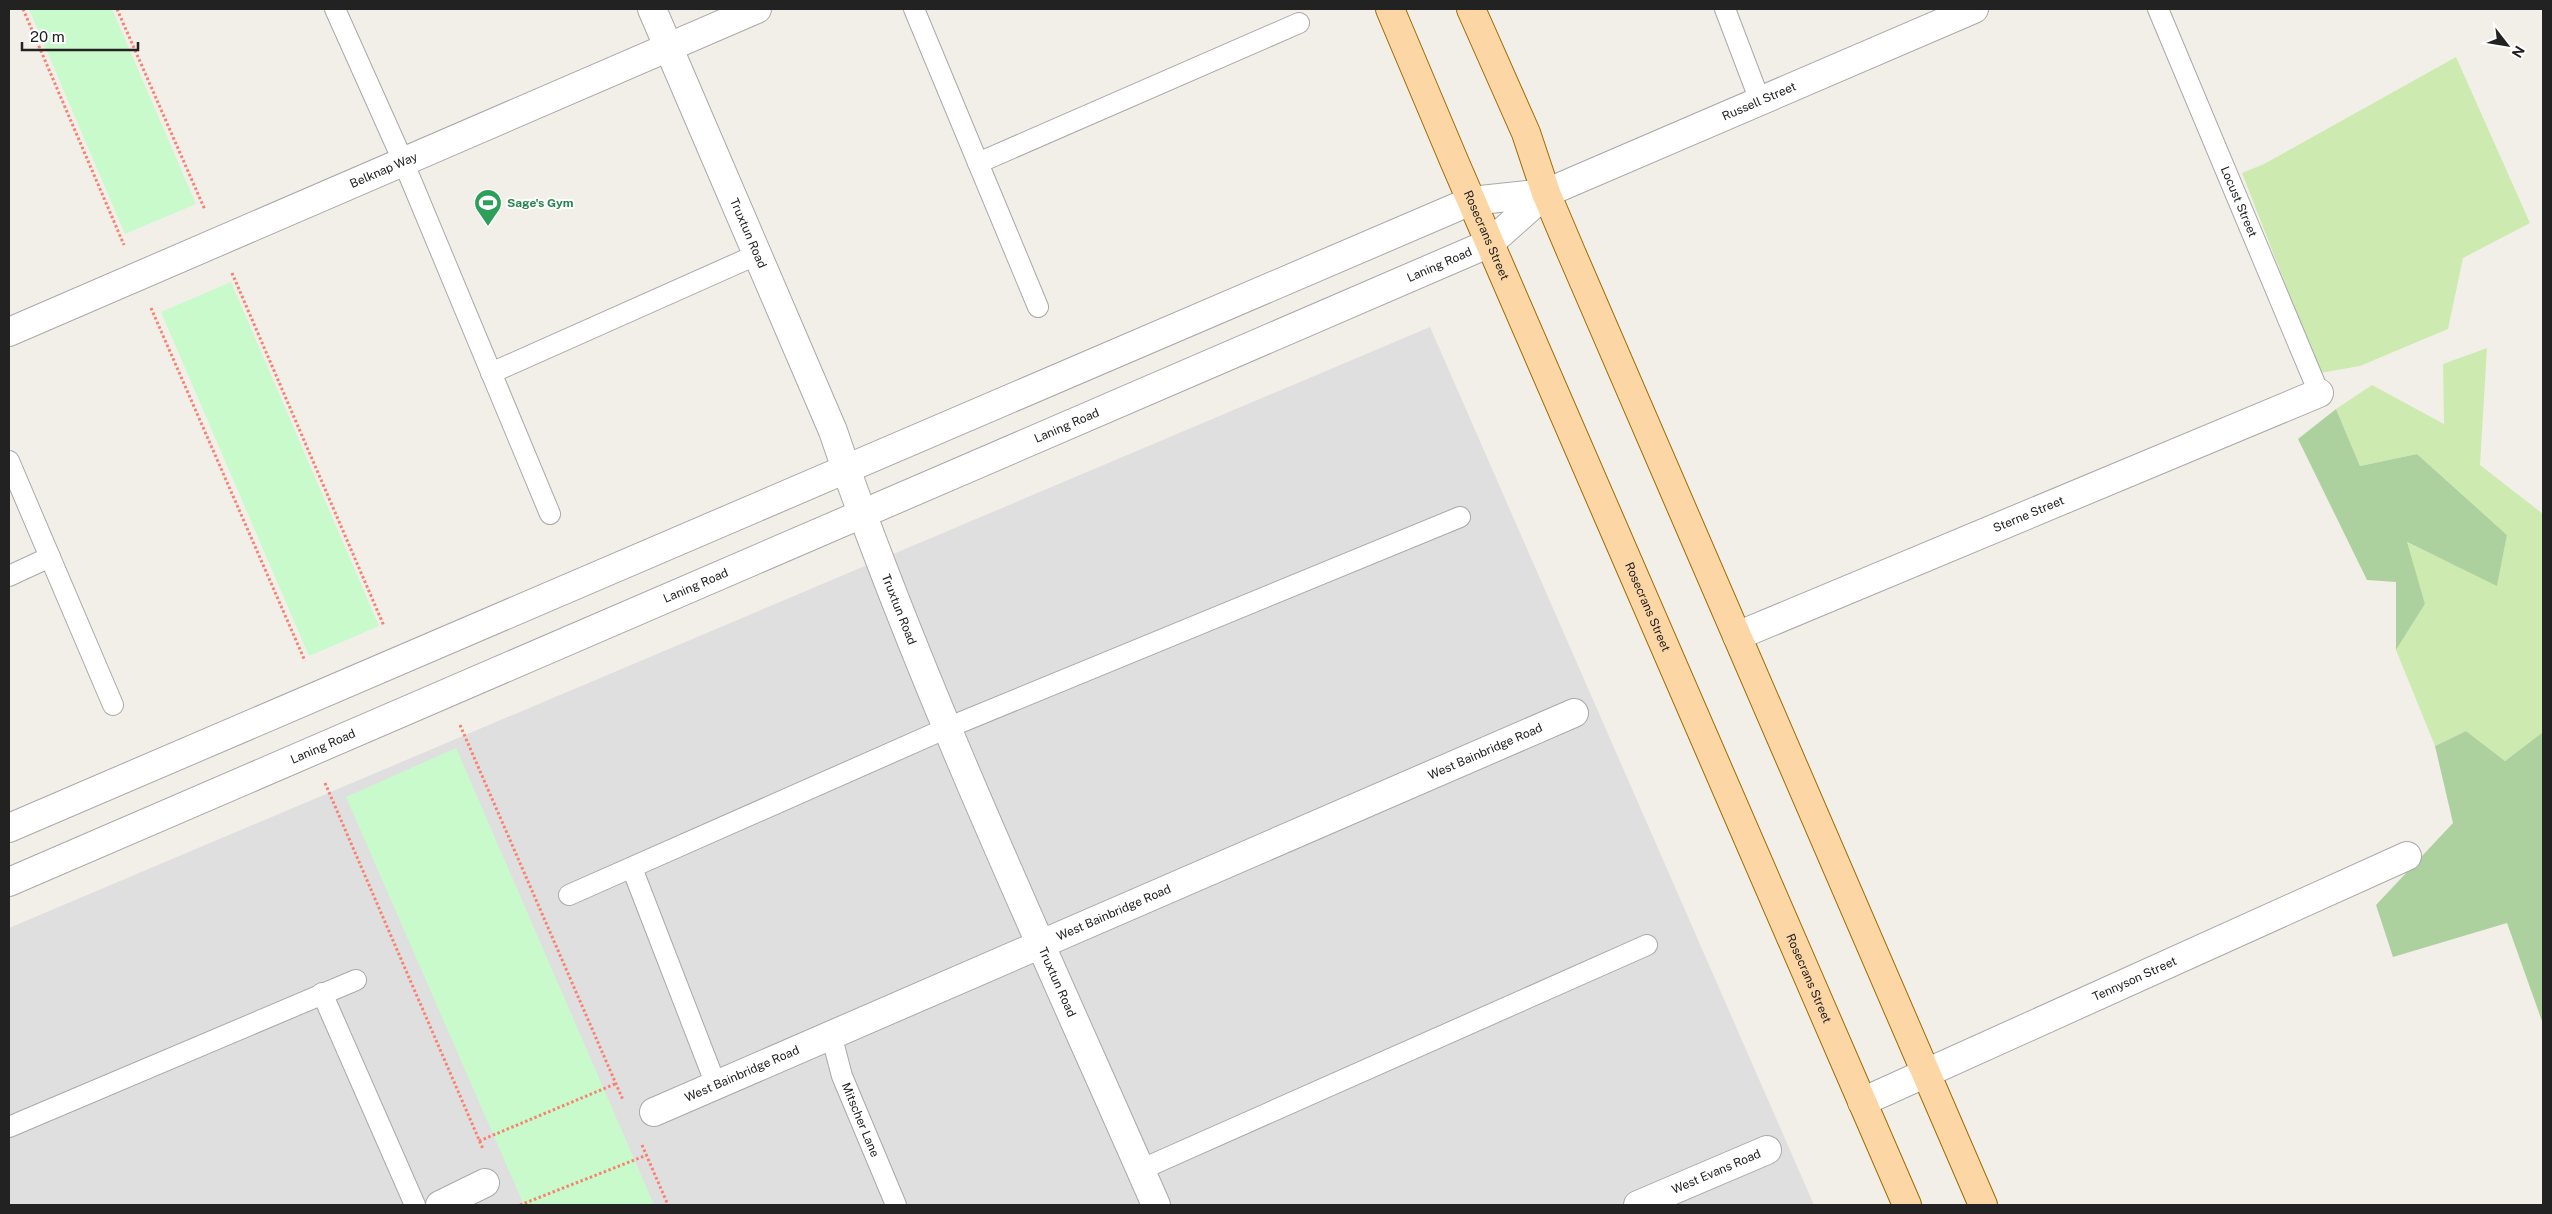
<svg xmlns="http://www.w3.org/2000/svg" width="2552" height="1214" font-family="'Public Sans',sans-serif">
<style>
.residential{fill:#e0dfdf}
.grass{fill:#cdebb0}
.forest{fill:#add19e}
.park{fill:#c8facc}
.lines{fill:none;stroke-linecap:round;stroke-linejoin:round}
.service-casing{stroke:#a9a9a9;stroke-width:22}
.minor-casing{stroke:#a9a9a9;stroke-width:30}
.tertiary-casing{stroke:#a9a9a9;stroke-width:30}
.primary-casing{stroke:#a06b00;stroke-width:30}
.path{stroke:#fa8072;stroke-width:3;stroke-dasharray:2.5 2.5;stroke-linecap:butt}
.service{stroke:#fff;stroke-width:20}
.minor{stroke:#fff;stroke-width:28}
.tertiary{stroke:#fff;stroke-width:28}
.primary{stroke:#fcd6a4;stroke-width:28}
.labels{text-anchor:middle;stroke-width:4;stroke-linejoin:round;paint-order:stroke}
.street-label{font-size:12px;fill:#222;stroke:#fff}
.leisure-label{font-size:12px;font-weight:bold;fill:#27864d;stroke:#fff;text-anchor:start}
</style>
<rect width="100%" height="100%" fill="#f2efe9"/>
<!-- residential -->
<path class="residential" d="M1430,327l384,878h-1805v-277z"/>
<!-- grass -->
<path class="grass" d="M2456,57l74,166 -67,35 -15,71 -88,37 -40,7 -78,-200 22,-9z
M2487,348l-7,117 63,49v218l-38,29 -39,-30 -31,15 -39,-96 29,-46 -19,-62 91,43 10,-50 -90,-81 -57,12 -24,-57 36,-24 72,39 -1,-60z"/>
<!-- forest -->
<path class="forest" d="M2336,409l24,57 57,-12 90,81 -10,51 -90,-44 18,62 -29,46v-68l-29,-2 -69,-141z
M2466,731l39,30 38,-29v292l-36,-101 -114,34 -17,-52 77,-82 -18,-77z"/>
<!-- park -->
<path class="park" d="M29,9h83l84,195 -71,30z
M231,282l148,344 -70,30 -148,-344z
M456,748l198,457h-130l-178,-408z"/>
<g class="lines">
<defs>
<g id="service">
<path d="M335,9l68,152 147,353"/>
<path d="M914,9l124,298"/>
<path d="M1725,9l35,92"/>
<path id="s1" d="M2158,9l161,384"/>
<path d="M978,163l321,-140"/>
<path d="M491,373l265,-118"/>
<path d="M9,461l104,244"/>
<path d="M9,576l41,-19"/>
<path d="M632,868l84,217"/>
<path d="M569,895l378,-167 513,-211"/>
<path d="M322,993l93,212"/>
<path id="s2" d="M831,1034l11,42 54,129"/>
<path d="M9,1127l347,-147"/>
<path d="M1140,1170l507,-225"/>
</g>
<g id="minor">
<path id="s3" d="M652,9l181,422 13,38"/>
<path id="s4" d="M1546,193l428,-184"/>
<path id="s5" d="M9,332l748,-323"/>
<path id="s6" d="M1737,636l582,-243"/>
<path id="s7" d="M1862,1102l545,-246"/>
<path id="s8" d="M654,1112l920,-399"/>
<path d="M440,1205l45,-22"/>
<path id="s9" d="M1638,1205l129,-55"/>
</g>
<g id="tertiary">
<path id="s10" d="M846,469c90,251 203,492 310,736"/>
<path d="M9,828l1462,-627 75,-8"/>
<path id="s11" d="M9,882l1481,-639 56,-50"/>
</g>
<g id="primary">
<path id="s12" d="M1390,9l65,154 452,1042"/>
<path d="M1471,9l55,124 20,60 25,59 412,953"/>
</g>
</defs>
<!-- service casing -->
<use href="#service" class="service-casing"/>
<!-- minor casing -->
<use href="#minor" class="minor-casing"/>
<!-- tertiary casing -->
<use href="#tertiary" class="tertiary-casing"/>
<!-- primary casing -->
<use href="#primary" class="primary-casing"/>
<!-- path -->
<path class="path" d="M23,9l101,236
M117,9l88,201
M232,273l152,353
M151,308l154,353
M460,725l163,375
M325,783l158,366
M479,1141l136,-57
M642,1145l26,60
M520,1205l127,-50"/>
<!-- service -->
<use href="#service" class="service"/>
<!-- minor -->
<use href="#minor" class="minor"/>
<!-- tertiary -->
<use href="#tertiary" class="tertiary"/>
<!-- primary -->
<use href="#primary" class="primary"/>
</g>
<!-- icons -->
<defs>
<symbol id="stadium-pin" viewBox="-11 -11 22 30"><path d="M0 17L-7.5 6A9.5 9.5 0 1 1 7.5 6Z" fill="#2e9e5b" stroke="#fff"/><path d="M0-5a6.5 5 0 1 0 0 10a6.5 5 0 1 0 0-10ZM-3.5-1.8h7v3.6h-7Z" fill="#fff"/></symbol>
</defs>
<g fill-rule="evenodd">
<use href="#stadium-pin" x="472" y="187" width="32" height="43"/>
</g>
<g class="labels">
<!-- street labels -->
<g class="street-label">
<text dy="4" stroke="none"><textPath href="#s4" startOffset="232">Russell Street</textPath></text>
<text dy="4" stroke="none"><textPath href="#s5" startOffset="408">Belknap Way</textPath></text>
<text dy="4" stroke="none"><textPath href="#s1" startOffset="209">Locust Street</textPath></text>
<text dy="4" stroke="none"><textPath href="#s3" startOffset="244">Truxtun Road</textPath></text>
<text dy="4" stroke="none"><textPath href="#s12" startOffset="246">Rosecrans Street</textPath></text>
<text dy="4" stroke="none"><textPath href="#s11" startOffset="1558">Laning Road</textPath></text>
<text dy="4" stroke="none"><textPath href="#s11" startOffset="1152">Laning Road</textPath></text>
<text dy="4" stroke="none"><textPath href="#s6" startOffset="316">Sterne Street</textPath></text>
<text dy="4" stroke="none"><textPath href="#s11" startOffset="748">Laning Road</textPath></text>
<text dy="4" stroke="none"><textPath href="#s12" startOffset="651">Rosecrans Street</textPath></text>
<text dy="4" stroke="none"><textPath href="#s10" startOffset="150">Truxtun Road</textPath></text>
<text dy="4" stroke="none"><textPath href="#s11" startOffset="342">Laning Road</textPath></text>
<text dy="4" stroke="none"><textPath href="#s8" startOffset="906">West Bainbridge Road</textPath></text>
<text dy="4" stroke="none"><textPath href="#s8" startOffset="501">West Bainbridge Road</textPath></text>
<text dy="4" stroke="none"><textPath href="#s12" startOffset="1056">Rosecrans Street</textPath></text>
<text dy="4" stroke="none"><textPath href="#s7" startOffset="299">Tennyson Street</textPath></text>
<text dy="4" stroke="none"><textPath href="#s10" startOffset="555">Truxtun Road</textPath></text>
<text dy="4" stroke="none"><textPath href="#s8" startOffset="96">West Bainbridge Road</textPath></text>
<text dy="4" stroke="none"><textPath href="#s2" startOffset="91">Mitscher Lane</textPath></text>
<text dy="4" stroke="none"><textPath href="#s9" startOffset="85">West Evans Road</textPath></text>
</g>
<!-- leisure labels -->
<g class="leisure-label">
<text x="507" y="207">Sage's Gym</text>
</g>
</g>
<!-- border -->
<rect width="2552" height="1214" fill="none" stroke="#222222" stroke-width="20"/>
<!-- north arrow -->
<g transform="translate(2507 45) rotate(121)" stroke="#ffffff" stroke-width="4" paint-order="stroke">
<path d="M0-4L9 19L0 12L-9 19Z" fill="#222222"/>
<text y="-8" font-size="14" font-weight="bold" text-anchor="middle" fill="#222222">N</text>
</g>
<!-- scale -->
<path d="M22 42v8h116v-8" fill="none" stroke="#222222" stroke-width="2.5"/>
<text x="30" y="42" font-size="15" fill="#222222" stroke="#ffffff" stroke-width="4" paint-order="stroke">20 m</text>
</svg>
